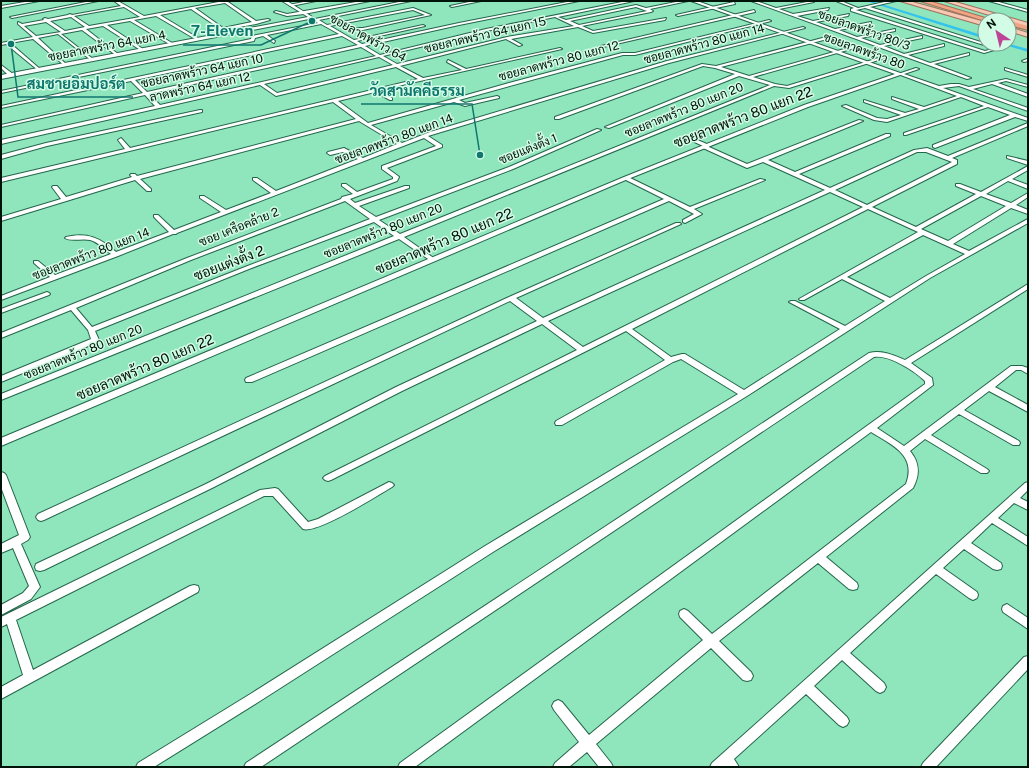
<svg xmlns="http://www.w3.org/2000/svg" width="1029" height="768" font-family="'Public Sans',Sarabun,sans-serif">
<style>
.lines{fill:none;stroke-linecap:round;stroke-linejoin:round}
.canal{fill:#33c3ed;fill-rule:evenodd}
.minor-casing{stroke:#24664b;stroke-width:2}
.tertiary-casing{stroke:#24664b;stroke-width:2}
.primary-casing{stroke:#9d7159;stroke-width:2}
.motorway-casing{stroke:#9d7159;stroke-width:2}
.minor{fill:#fff;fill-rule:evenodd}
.tertiary{fill:#fff;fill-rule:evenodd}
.primary{fill:#f7c8b5;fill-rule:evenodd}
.motorway{fill:#f1a484;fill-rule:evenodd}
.labels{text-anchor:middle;stroke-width:3;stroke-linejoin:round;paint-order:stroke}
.far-street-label{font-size:12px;fill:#001308;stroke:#d3fce6}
.street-label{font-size:14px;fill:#001308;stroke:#d3fce6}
.leader{fill:none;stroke:#0f766e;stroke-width:1.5}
.callout-dot{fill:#0f766e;stroke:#d3fce6;stroke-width:1.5}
.callout-label{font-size:15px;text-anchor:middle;font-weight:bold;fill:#0f766e;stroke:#d3fce6;stroke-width:3;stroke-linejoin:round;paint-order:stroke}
</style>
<rect width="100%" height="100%" fill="#8fe5bc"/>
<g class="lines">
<!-- canal -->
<path class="canal" d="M866,1h6l113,35v3z
M1002,44h7l19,5v3z"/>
<defs>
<path id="minor" d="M31,1h8l-38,7v-2z
M91,1h7l-86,17 -2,-1z
M114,1h4l26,15 80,-15h7l-3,1 28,19 12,-2 2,1 -14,4 -50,9 -1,-2 14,-3 -28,-19 -31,6 38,23 -1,2 -41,-24 -22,4 38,23 -1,2 -41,-24 -23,4 36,24 -1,2 -39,-25 -17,3 32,25 -1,2 -35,-26 -21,4 32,25 -1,2 -34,-27 -20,4 28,26v2h-1l-32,-27 -23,4 30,26v2h-1l-33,-27 -5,1v-2l32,-6 -15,-13v-2l4,2 22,-4 -1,-1 2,-1 3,1 20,-4 2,-1 2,1 49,-9zM225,3l27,19 -29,6 -28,-20zM124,7l16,10 -51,9 -15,-10zM71,17l14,10 -20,4 -15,-10zM46,22l15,10 -25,4 -12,-10z
M308,1h8l-25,5 -2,-1z
M362,1h8l-66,13 -17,2 -13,-4 2,-1 11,3z
M404,1h7l-92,19 8,5 86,-17 18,7 -68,15h-17l-2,-1 2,-1h17l62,-13 -12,-5 -83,16 24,14 69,-15 2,1 -68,15 5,3 97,-21 113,-22h7l-120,24 -94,21 15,9 106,-26 141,-28h7l-76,16 8,3 70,-15 10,3 35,-7h7l-38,8 3,2 -2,1 -69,14 11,5 73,-13 -1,2 -72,13 -15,-6 -67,12 11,6 -3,1 -13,-7 -106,27 23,12 39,-8 -15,-8 1,-2 18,9 94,-21 2,1 -182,41 12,8v2h-2l-15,-8 -37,9 30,22 141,-40 113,-30h13l134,-33 2,1 -136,34h-12l-164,45 6,3 32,-7 2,1v1l-34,8 -11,-4 -83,23 31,18 28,-11 237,-71 136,-34 2,1 -136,35 -241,73 14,9v2l-55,21 11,8 1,1 -2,4 -47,18 5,4 50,-17h4v2l-50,18 17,11 133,-50 88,-38 4,1 -88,39 -134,51 21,14 370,-149 -31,-9 -130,52 -4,-1 130,-53 -20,-6 -12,-2 -144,53h-4v-2l147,-53 14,2 114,-30 1,2 -110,29 28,9 106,-30 3,1 -105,30 22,7 12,2 95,-29 3,1 -96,30 -15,-2 -370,151 31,22v2h-4l-32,-22 -398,161v-6l393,-158 -20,-14 -125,47 -154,62 4,9 -1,2 -97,40v-6l90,-37 -3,-9 -17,-20 -70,28v-5l186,-75 154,-59 1,-2 11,-3 -11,-8v-2h4l11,8 36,-13v-2l-11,-8v-3l54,-20 -12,-8 -247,95 -1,1h-3l-55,22 -117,44v-4l49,-19 -16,-14v-2h4l17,14 56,-21c-7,-5 -13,-12 -21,-14 -8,-2 -19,2 -25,-2l1,-1c22,-5 34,1 50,15l53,-20 -15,-15v-2h4l16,15 47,-18 -21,-14v-2h4l22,14 45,-17 -18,-13v-2h4l19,13 82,-32 -15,-7 -13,3 -3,-2 1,-1 16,-4 19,10 34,-14 -38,-23 -219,58 11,10v2h-4l-12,-11 -134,41v-4l60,-18 -9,-12 1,-1h4l9,11 66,-20 -2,-2 1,-1h4l2,2 219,-57 -23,-17 -332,80v-4l124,-29 -7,-9 3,-2 9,10 288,-69 -22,-12 -120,29 -16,-11 -259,59v-4l154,-34 -10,-11 -144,32v-2l142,-32 -12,-12 -130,27v-2l338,-72 -18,-10 -54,11 8,6 -1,2 -11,-7 -8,2 -1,3 -20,4 -233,48v-2l250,-52 1,-3 66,-13 -3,-2v-2zM636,7l11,4 -68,14 -9,-4zM555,17l19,9 -67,11 -110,27 -14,-8 103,-25zM342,36l16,9 -211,47 -12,-12zM361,47l15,9 -216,49 -11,-11zM379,57l14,8 -116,28 -13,-9zM345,201l25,18 -125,48 -153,60 -16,-19 115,-48z
M474,1h7l-29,6 -2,-1z
M751,1h5l20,7 36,-7 2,1 -35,7 14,5 36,-6 -1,2 -31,6 16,5 36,-7 -1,2 -32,6 19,7 36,-7v2l-32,6 18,7 38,-8v2l-34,7 19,7 42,-9v2l-38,8 20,8 40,-10v2l-36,9 22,8 39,-10v2l-35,9 37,14 -4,1z
M836,1h5l17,7 31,-7h7l-26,6 117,37 -3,1 -119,-37 -9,2 129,41 14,-4 2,1 -17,5 -133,-42v-2l3,-1z
M989,1h6l33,9v2z
M734,2l1,2 -57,12 -2,-1z
M754,10l1,2 -152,35 -2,-1z
M1027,59h1v2l-4,1 -2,-1z
M1,65l12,9v2h-4l-8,-8z
M916,68l3,1 -15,5 35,12 12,-2h8l10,3 37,-8 22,6v2l-22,-6 -8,2 30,11v3l-36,-13 -19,5 55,19v3l-69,-25 -16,2 85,30v3l-13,-4 -80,31 -2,-1v-2l77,-30 -22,-8 -82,28h-2v-2l80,-27 -23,-9 -74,25 -13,-2 -32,-14 4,-1 31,13 10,1 14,-4 -37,-13v-2l41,13 14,-4 -27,-10v-2l32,10 33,-11 -59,-22z
M1005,68l23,7v2l-23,-7z
M200,110h2v2l-155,34 -46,13v-4l45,-12z
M859,120l4,1 -95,39 27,12 91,-38h4v2l-91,38 31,14 84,-38 13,-2 21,8 80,-33v3l-76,32 5,2v4l-85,43 44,20 60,-33 -20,-8v-2h4l21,8 47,-26v4l-16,9 16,6v4l-20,-8 -22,13 25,9 17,-10v4l-12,8 12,5v4l-17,-6 -58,36 16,7 57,-31 2,-1v4l-98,55 -183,118 -254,156 -233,149 -106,66h-18l2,-4 114,-70 233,-147 253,-152 -57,-35 -8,3 -111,63h-6l-1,-2 1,-2 109,-61 -39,-29 -295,149 -3,1 -3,-1 -2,-2 2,-2 252,-126 -35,-26 -140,67 -190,97 -168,82 -4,1 -4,-1 -1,-3 1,-3 170,-80 190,-97 141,-66 -27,-20 -466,219 -3,1 -3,-1 -2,-3 2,-3 471,-217 167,-74h4l1,1 -165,74 27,20 282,-128 -62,-28 -16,6 -44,-20v-2l-17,-8 11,-7 4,1 -8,6 16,7v2l38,17zM917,152h9l26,10 -85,43 -32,-15zM830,192l33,15 -280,140 -35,-26zM981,196l25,10 -58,35 -27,-12zM868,209l50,23 -119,67 1,1h4l38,-21 43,22 -40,25 -50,-25h-4l-2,1 2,1 49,26 -96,61 -59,-36h-3l-11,3 -39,-28zM923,235l42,19 -39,22 -36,22 -43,-21z
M1007,156l21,5v4l-21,-7z
M624,177h4l62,30 70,-28 5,1 -71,29 8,5 -17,9 -2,-1v-2l11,-6 -25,-13 -417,181h-6l-1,-2 1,-2 418,-179 -40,-20z
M1028,284v5l-117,74 21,15 1,7 -56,43 27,18 107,-80h11l6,2v6l-7,-4h-5l-21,17 33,18v7l-39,-21 -25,19 55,31 1,2 -1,2h-6l-54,-31 -28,21 56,34 2,2 -2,2h-6l-56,-34 -15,12c10,12 10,24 3,37l-87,69 31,26 1,3 -1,3 -4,1 -4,-1 -31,-26 -99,78 32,31 2,4 -2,4 -4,1 -4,-1 -32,-32 -115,96 15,19 2,4h-14l-12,-15 -18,15h-16l2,-4 24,-21 -25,-32 -2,-4 2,-4 4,-2 4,2 27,33 114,-95 -23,-23 -1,-3 1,-3 4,-2 4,2 24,23 194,-150c11,-29 -14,-39 -35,-52l-456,335h-17l2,-4 525,-379v-3c-10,-10 -37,-27 -51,-24l-613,410h-17l2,-4 623,-410c13,-3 24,2 36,7z
M47,292l2,1 1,1 -1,1 -48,18v-4z
M1,472l3,1 2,2 24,62 -2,3 -7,4 19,43 -9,12 -30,16v-10l22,-12 6,-7 -16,-38 -12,5v-9l18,-9 -18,-48z
M389,482l3,1 2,2 -2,2c-15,9 -75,47 -89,42l-30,-33h-9l-248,124 17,50 157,-84 4,-1 4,1 1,3 -1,3 -197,107v-12l22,-12 -16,-51 -6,3v-10l259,-127 15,-2 3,1 30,33 10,-3z
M1028,482v8l-8,8 8,4v8l-14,-7 -16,15 30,19v9l-36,-23 -21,20 30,20 1,3 -1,3 -4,1 -4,-1 -29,-20 -21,19 34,24 1,3 -1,3 -4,2 -4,-2 -33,-24 -86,79 34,30 2,4 -2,4 -4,2 -4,-2 -34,-31 -28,26 33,31 2,4 -2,4 -4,2 -4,-2 -33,-31 -72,65 5,8h-29l2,-4 313,-280z
M1007,604l21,14v11l-25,-17 -1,-3 1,-3z
M1028,656v13l-92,98h-15l2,-4 101,-106z"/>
<path id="tertiary" d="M282,1h5l27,17 -313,61v-4l307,-58z
M691,1h6l206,73 -95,33 -180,72 -627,267v-8l623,-261 180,-72 91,-31z"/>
<path id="primary" d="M900,1h9l76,21v4z
M944,1h8l76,22v4z
M1009,27l19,6v4l-19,-6z"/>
<path id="motorway" d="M920,1h9l63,19 -7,1z
M1009,21l19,5v4l-19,-5z"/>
</defs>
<!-- minor casing -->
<use href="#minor" class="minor-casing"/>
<!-- tertiary casing -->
<use href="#tertiary" class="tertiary-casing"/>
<!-- primary casing -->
<use href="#primary" class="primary-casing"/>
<!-- motorway casing -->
<use href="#motorway" class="motorway-casing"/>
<!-- minor -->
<use href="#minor" class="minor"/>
<!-- tertiary -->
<use href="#tertiary" class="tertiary"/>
<!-- primary -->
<use href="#primary" class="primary"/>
<!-- motorway -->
<use href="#motorway" class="motorway"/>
</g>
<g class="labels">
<!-- far-street labels -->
<g class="far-street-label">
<text transform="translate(864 30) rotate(20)" y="4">ซอยลาดพร้าว 80/3</text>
<text transform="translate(485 35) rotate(-13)" y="4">ซอยลาดพร้าว 64 แยก 15</text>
<text transform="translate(368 38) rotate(29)" y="4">ซอยลาดพร้าว 64</text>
<text transform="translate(704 44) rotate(-15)" y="4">ซอยลาดพร้าว 80 แยก 14</text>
<text transform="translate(107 46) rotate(-11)" y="4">ซอยลาดพร้าว 64 แยก 4</text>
<text transform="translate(864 51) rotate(20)" y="4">ซอยลาดพร้าว 80</text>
<text transform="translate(559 61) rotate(-15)" y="4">ซอยลาดพร้าว 80 แยก 12</text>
<text transform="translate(202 71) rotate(-12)" y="4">ซอยลาดพร้าว 64 แยก 10</text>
<text transform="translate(200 87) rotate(-12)" y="4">ลาดพร้าว 64 แยก 12</text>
<text transform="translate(684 110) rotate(-22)" y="4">ซอยลาดพร้าว 80 แยก 20</text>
<text transform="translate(394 139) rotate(-20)" y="4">ซอยลาดพร้าว 80 แยก 14</text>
<text transform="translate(528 149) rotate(-22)" y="4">ซอยแต่งตั้ง 1</text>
<text transform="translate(239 227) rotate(-22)" y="4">ซอย เครือคล้าย 2</text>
<text transform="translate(383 231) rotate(-22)" y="4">ซอยลาดพร้าว 80 แยก 20</text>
<text transform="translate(91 254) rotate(-21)" y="4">ซอยลาดพร้าว 80 แยก 14</text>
<text transform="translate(83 352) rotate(-22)" y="4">ซอยลาดพร้าว 80 แยก 20</text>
</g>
<!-- street labels -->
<g class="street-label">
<text transform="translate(743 117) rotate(-21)" y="5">ซอยลาดพร้าว 80 แยก 22</text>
<text transform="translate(444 241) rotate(-23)" y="5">ซอยลาดพร้าว 80 แยก 22</text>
<text transform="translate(229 263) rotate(-21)" y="5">ซอยแต่งตั้ง 2</text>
<text transform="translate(145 367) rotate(-23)" y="5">ซอยลาดพร้าว 80 แยก 22</text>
</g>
</g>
<!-- callouts -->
<path class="leader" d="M312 21L261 45H183M11 44L18 97H133M480 155L472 104H361"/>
<g class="callout-dot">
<circle cx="312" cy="21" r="4"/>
<circle cx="11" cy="44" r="4"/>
<circle cx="480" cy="155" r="4"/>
</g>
<g class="callout-label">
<text x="222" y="36">7-Eleven</text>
<text x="76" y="89">สมชายอิมปอร์ต</text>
<text x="417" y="96">วัดสามัคคีธรรม</text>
</g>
<!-- border -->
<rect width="1029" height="768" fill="none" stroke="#001308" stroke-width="4"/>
<!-- north arrow -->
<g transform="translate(997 32) rotate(325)"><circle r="19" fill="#d3fce6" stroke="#7f9f8d"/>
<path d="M0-3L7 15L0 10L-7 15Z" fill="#be4497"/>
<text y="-6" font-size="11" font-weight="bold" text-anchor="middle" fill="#001308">N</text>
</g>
</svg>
